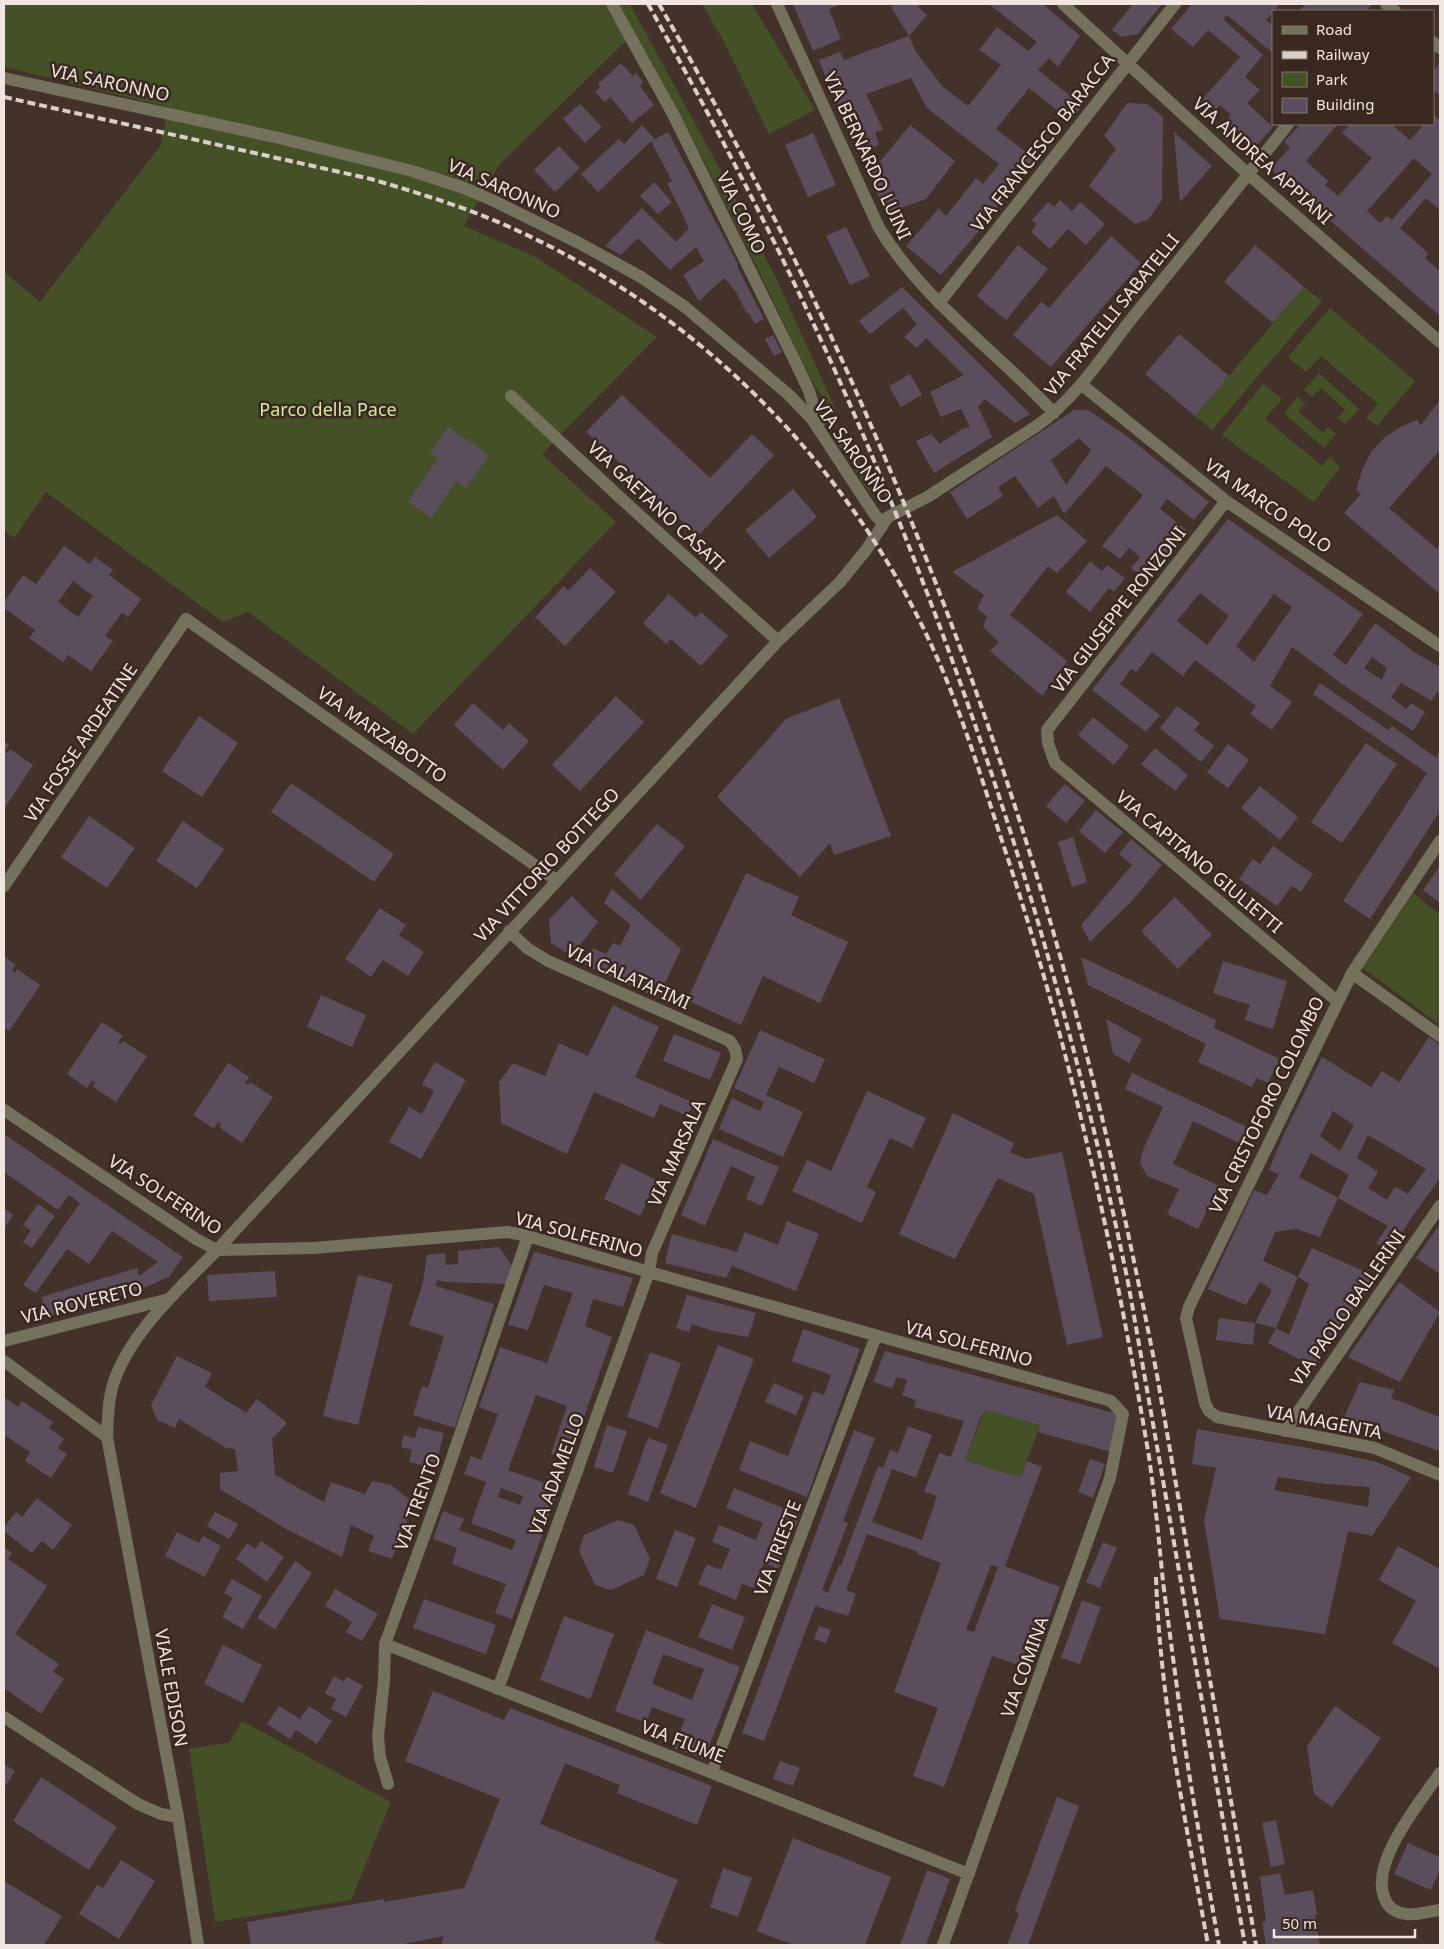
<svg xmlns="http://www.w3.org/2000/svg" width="1444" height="1949" font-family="'Noto Sans',sans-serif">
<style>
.green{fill:#445126}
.building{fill:#5b4e5c;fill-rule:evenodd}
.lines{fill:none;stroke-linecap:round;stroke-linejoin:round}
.minor{stroke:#74725c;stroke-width:12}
.rail{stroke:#dbcec9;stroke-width:4;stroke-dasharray:8 4;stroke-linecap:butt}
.labels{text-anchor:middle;stroke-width:5;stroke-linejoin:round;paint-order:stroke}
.street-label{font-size:18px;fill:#f1e5e0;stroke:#382820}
.park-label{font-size:18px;fill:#d3ec9f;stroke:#382820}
</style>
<rect width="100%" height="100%" fill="#433229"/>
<!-- green -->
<path class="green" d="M4,4h414l3,2 2,-2h181l22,37 -127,124 -35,61 72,31 121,80 -115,117 74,68 -203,212 -165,-122 -25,10 -177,-130 -32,46 -10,-7v-259l36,30 121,-157 7,-38 -164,-40z
M618,4h12l98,180 50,98 59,130 -11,5 -1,-2 -4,-20 -11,-17c-60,-127 -121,-253 -192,-374z
M702,4h50l63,106 -46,24 -46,-94z
M1304,287l18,14 -110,129 -17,-14z
M1330,308l85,73 -38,45 -11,-8 12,-14 -57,-48 -15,16 -18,-15z
M1319,373l40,36 -14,15 -7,-6 7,-8 -24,-22 -9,9 -8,-7z
M1263,384l19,15 -17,20 57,47 8,-9 10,10 -26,35 -92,-67z
M1298,397l7,7 -7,7 25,22 5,-6 8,7 -12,14 -40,-35z
M846,433l29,65c-13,-12 -19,-29 -29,-44 -4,-6 -10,-10 -13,-16l2,-2 1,2z
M1413,893l27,21v111l-77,-57z
M985,1410l55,15 -19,52 -13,-4v1l-43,-14z
M242,1721l149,81 -40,98 -136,22 -26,-173 41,-7z"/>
<!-- building -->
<path class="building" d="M793,4h49l-13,5 12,30 -28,12z
M895,4h26l-3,3 9,8 -18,21 7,16 27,35 25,19 33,-41 -22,-15 18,-23 31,24 9,-9 -48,-38h54l37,32 -22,31 -9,-9 -11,12 44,35 -11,16 -42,-33 -33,41 39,30 -61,78 -33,38 -35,-29 33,-38 7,8 30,-38 7,6 16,-20 -72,-56 -16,-30 -45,16 17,36 -8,2 4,12 -17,10 -33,-68 -10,-26 21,-8 4,8 65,-24 -18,-29z
M1133,4h29l-24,30 -16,3 -10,-7z
M1192,4h88l-14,16 7,5v28l-46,-38 -4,4 40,36 -18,22 15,13 -13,13 26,24 -16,18 -9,-1 -24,-20 7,-9 -11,-10 -8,9 -13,-11 41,-46 -32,-27 -15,17 -22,-18z
M1306,4h64l1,1 -5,6h-67z
M1440,62v34l-7,-6v-18z
M621,63l12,13 3,-3 7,9 -3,4 14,19 -22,18 -22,-26 -5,5 -10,-10 5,-5 -2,-3z
M1127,103l20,1 16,13 -1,83 -14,20 -13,4 -46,-38 27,-37 -12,-13z
M580,104l22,23 -17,16 -22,-24z
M1433,114l7,6v62l-2,2 2,2v24l-14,-12 -26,30 28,25 -3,5 15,13v45l-169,-147 19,-22 -6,-5 17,-18h37l-32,37 22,20 -3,4 13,11 34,-38 -30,-25 8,-9h41l19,16 14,-16h9zM1414,158l18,16 -40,46 -5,-4 -7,7 -13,-12z
M642,125l12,13 -3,3 17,-9 70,132 -1,2 27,53 -9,5 -6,-11 -2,1 -11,-22 -12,-14 -25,23 -16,-26 21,-14 -8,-14 -26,23 -32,-32 -17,17 -16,-9 37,-38 34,34 13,-14 -22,-45 5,-2 -21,-40 -53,51 -17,-18 38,-35 5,5z
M910,125l45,36 -29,38 -40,14 -17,-38z
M1174,132l38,34 -32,36z
M813,133l23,52 -28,12 -23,-52z
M559,146l21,22 -25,24 -21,-22z
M654,182l18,20 -14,12 -18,-18z
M1060,200l12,11 8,-9 25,22 -19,21 -18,-16 -18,20 -19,-17 6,-8 -5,-4 16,-18 6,5z
M846,227l24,49 -20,9 -24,-49z
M1111,236l30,27 -90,104 -38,-32 28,-33 8,6z
M1018,245l30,24 -42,51 -29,-24z
M1255,245l49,42 -31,36 -49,-41z
M902,287l128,127 -15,9 -30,-24 -7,8 14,30 -58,36 -18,-32 15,-7 9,10 22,-15 8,-2 -9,-18 -20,8 -11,-25 34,-17 -38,-37 -9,10 -13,-11 13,-13 -14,-16 -33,26 -11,-13z
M1179,334l50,42 -34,40 -50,-42z
M773,335l9,17 -8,4 -9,-17z
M910,374l12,21 -21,12 -12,-21z
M622,395l88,83 42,-44 22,21 -76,81 -112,-104z
M1440,400v50l-51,58 48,41 3,-4v49l-96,-81 17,-19 -5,-4 6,-20 9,-18 14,-15 17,-11 15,-6 4,5z
M1074,410h14l40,27 81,65 -15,18 -27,-21 -7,10 26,21 -39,50 -16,-12 9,-11 -11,-9 -9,11 -18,-13 41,-51 -37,-29 -42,48 -10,-18 -16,12 -23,-32 -17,11 5,9 -36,23 -17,-27zM1079,438l12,12 -25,35 -15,-25z
M448,427l41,28 -23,33 -10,-7 -25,37 -23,-16 30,-44 -8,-5z
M793,489l24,28 -48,41 -24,-28z
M1057,515l30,26 -30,32 -9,-7 -38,49 57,46 -25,35 -52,-45 9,-9 -16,-15 4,-11 -10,-7 7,-14 -32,-23z
M1228,519l135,95 -30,41 13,10 29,-42 42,31 23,13v27l-3,-2 -5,9 -31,-18 -10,14 15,12 5,-6 14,9 -12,19 -64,-42 -57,-42 -22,39 22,16 -20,28 -22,-16 6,-8 -61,-46 -12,16 -31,-24 -16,20 -5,-3 -11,15 40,31 -14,17 -54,-42zM1200,593l29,23 -22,29 -30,-24zM1274,594l18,13 -38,55 -18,-16zM1372,657l15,11 -5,12 -18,-12z
M64,546l26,18 5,-7 18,13 -4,5 32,24 -13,18 -6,-4 -17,23 8,5 -22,30 -23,-16 -5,7 -34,-24 6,-8 -31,-22v-6l19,-27 13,9zM73,581l20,15 -15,21 -20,-15z
M1090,561l12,10 5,-6 18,13 -11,14 -5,-4 -19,24 -24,-20z
M590,568l26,24 -51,54 -30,-29 29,-31 4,5z
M669,594l27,24 5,-6 27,24 -27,30 -30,-27 -5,5 -23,-21z
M1320,683l68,47 4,-4 44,32 4,-7v60l-70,108 -27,-18 84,-128 -114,-79z
M616,696l28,26 -64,69 -28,-26z
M839,698l52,138 -57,19 -4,-12 -30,34 -83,-80 69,-78z
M473,703l30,27 6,-7 20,18 -26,29 -49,-45z
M1177,706l23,17 -6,7 20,16 -13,16 -41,-34z
M199,716l39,27 -36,54 -40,-26z
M1093,717l36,29 -15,19 -36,-30z
M4,741l5,4 -4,6 3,2 2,-4 23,16 -29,44z
M1366,743l31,21 -55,79 -31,-21z
M1228,744l21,16 -21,28 -21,-16z
M1155,748l33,27 -13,16 -34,-27z
M291,783l103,71 -20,28 -103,-70z
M1065,784l20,17 -19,22 -20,-17z
M1260,786l38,31 -18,23 -39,-32z
M1096,810l27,22 -18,21 -26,-22z
M89,816l46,32 -28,40 -46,-31z
M183,821l41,28 -27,39 -41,-27z
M657,824l28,22 -44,54 -27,-26z
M1073,837l14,45 -15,5 -14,-45z
M1131,839l31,26 -31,37 -41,40 -9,-17 51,-60 -13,-11z
M1273,846l40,28 -12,18 -9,-6 -15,20 -38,-27 14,-20 7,5z
M1440,866v37l-17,-13z
M746,873l53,24 -8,18 57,27 -28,61 -57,-27 -22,49 -54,-25z
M612,889l69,60 -23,49 -73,-33 8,-17 13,6 7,-11 7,3 11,-21 -27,-22z
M572,896l26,26 -27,34 -20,-13 -2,-23z
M1175,897l37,38 -34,34 -37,-38z
M380,908l26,17 -7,10 25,17 -16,24 -25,-16 -12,17 -26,-18z
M4,956l12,9 -4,6 3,2 2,-4 23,16 -31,46 -5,-4z
M1081,957l135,63 -2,8 66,31 -12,24 -12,-5 -4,9 -54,-25 8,-18 -118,-59z
M1223,961l64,20 -14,48 -28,-9 5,-15 -37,-12z
M321,995l45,20 -14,32 -45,-20z
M613,1005l46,22 -24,50 59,26 -7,13 -27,-12 -6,14 -60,-26 -27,62 -66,-31 -2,-41 14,-19 32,13 14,-33 29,13z
M1106,1019l36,20 -13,24 -16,-9z
M102,1022l21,14 -5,6 3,2 2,-3 24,15 -31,46 -23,-15 2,-4 -3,-2 -5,7 -20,-14z
M760,1030l65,29 -11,24 -35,-16 -13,28 37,17 -20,45 -64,-28 13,-31 28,13 4,-9 -30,-14z
M674,1034l47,19 -11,27 -47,-19z
M1429,1037l11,8v133l-28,39 -22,35 -14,-9 12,-17 -50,-28 11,-23 -38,-22 -12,24 39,21 -18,39 -24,-8 -21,3 -12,29 35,16 -22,51 -21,-5 17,-33 -12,-8 -14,23 -38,-16 46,-99 13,5 12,-21 -10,-4 14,-34 39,-79 49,30 11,-16 17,11zM1333,1111l21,14 -14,26 -20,-15zM1368,1135l58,34 -18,25 -13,-7 -8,13 -19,-12 10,-16 -21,-14z
M435,1062l31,18 -45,79 -32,-17 20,-35 13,7 12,-23 -12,-7z
M228,1063l21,14 -4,6 3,2 2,-3 23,15 -31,46 -23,-16 2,-3 -3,-2 -4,7 -21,-14z
M1132,1073l115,54 -8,16 -46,-22 -20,43 46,22 -21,43 -31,-15 12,-25 -32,-13 -7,-13 3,-13 20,-43 -38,-18z
M867,1091l59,27 -14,30 -22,-10 -23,49 9,5 -14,31 -70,-32 15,-31 24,11z
M953,1113l61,30 -4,9 16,7 36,-7 41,185 -36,8 -33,-151 -36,-16 -43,81 -56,-25z
M4,1134l179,123 -14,20 -26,11 -96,29 -6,-20 96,-29 2,8 19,-14 -46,-31 -23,33 -22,-15 -31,44 -13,-8 57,-82 -11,-8 -11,15 -54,-38z
M713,1139l66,28 -17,39 -16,-7 9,-22 -24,-11 -26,60 -24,-11z
M621,1163l36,17 -17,36 -36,-17z
M38,1204l17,12 -23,32 -9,-6 8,-12 -8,-5z
M4,1208l9,7 -9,14z
M787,1221l32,13 -23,57 -64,-25 -6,12 -61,-15 7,-29 65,18 8,-20 33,13z
M1440,1224v50l-24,-16z
M499,1247l13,19 -6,18 -60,-2 -9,-2 -1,6 58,18 -39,124 -42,-13 9,-29 6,2 16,-52 -35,-11 14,-43 4,-27 18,-2 1,12 12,-1v-13z
M1312,1248l65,29 -55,75 -8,15 -46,-24 8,-15 13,7 20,-51 -11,-7z
M534,1252l99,26 -10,29 -30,-8 -8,27 27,11 -43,123 -18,-6 16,-48 -31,-11 -28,75 51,18 -47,131 -17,-6 11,-29 -54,-20 5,-16 -24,-9 10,-28 21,8 -5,11 53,20 4,-10 -45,-17 15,-41 -22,-8 7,-18 10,4 17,-46 -19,-7 21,-60 47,16 26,-70 -29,-8 -16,45 -20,-5zM501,1488l22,8 -3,9 -22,-8z
M275,1271l2,26 -68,4 -2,-26z
M358,1275l35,9 -35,141 -35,-9z
M1399,1282l41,30 -40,70 -52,-25z
M687,1295l69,18 -8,24 -35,-6 -21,-7 -3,8 -13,-4z
M1219,1318l36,5 -2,22 -37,-5z
M803,1329l57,20 -53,148 -68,-27 11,-29 38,15 25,-65 11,4 7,-20 -39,-14z
M718,1345l36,14 -58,149 -36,-15z
M885,1351l236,64 -10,37 -73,-20 2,-7 -55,-15 -5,9 -15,41 43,14v-1l13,4 6,-16 15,6 -37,99 55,21 -30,82 -38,-13 -48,131 -31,-11 25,-68 -44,-16 47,-129 -24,-9 1,-2 -51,-18 -21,56 10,4 -8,22 -33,-10 -51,135 -22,-8 112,-303 21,8 -32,83 5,2 -26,67 6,3 11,-28 2,1 37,-100 5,2 7,-18 8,3 10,-27 24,9 -16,43 -24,-9 -20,53 50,18 15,-44 -13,-4 15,-39 12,4 13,-36 -50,-14 2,-7 -14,-5 5,-15 -10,-3 -5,11 -19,-6zM991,1565l7,2 -24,65 -8,-2z
M650,1352l31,11 -23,65 -31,-11z
M177,1356l35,17 -7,14 41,26 11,-14 30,24 -15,16 3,36 49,27 7,-20 34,12 7,-13 19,4 23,18 -22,56 -24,-8 6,-15 -23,-11 -9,32 -56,-28 -66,-40v-16l18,-2 -3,-22 -9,-1 -47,-29 -4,9 -18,-8 -6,-15z
M1360,1382l34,8 -3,8 49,19v34l-58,-20 -42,-5z
M774,1383l30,13 -8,19 -31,-13z
M4,1397l14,10 4,-6 31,21 -4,6 15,11 -6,9 9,6 -16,24 -26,-17 5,-9 -24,-16 -2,4z
M607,1425l20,6 -14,42 -19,-6z
M418,1427l26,6 -9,35 -26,-6 3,-12 -11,-3 3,-12 11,3z
M1197,1429l133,23 47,10 34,15 -39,59 -24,-5 -23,103 -105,-15 -16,-99 12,-52 -24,-4zM1278,1477l48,7 44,3 -2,20 -94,-17z
M648,1438l20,7 -20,57 -20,-8z
M1090,1459l15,5 -12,34 -15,-6z
M734,1488l66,27 -22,54 -14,-6 -10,25 -12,-4 -6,16 -38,-16 9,-20 14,6 9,-21 -18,-7 7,-17 37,15 7,-17 -37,-15z
M37,1498l35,27 -19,25 -11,-9 -10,12 -28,-22v-4l12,-15 6,5z
M215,1512l23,12 -9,15 -22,-13z
M618,1520l16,5 16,34 -6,16 -33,15 -16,-5 -16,-34 5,-16z
M675,1530l21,8 -19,49 -21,-8z
M177,1532l22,11 4,-7 18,10 -16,31 -40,-21z
M261,1541l23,16 -17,25 -31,-23 11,-16 8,6z
M1103,1542l14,6 -17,40 -14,-6z
M1398,1546l42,23v100l-48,-26 24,-42 -37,-21z
M4,1547l8,6 -4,6 39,27 -32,48 44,30 -6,8 11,7 -23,35 -37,-26z
M295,1561l17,12 -37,56 -18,-11z
M232,1579l30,17 -19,33 -21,-12 11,-19 -9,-5z
M335,1589l43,25 -16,27 -16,-9 6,-10 -27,-16z
M424,1599l72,26 -10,29 -73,-26z
M1082,1600l19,7 -21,57 -19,-6z
M712,1604l33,13 -13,33 -34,-13z
M564,1616l50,18 -24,65 -50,-19z
M819,1626l12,4 -5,13 -12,-4z
M646,1630l94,37 -36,92 -30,-11 11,-29 -33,-12 -6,16 -31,-12zM663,1654l41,15 -12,31 -40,-16z
M223,1645l39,20 -19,38 -39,-19z
M334,1676l10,6 3,-5 16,9 -17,31 -15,-8 5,-10 -11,-6z
M433,1691l71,29 6,-12 202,78 -15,39 -80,-32 3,-8 -55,-22 -25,61 138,56 -24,60 13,5h-226l3,-9 -45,9h-148l-4,-23 137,-23v3l80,-14 36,-89 -95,-38z
M279,1706l21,13 9,-13 23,15 -15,23 -21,-14 -6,9 -23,-15z
M1335,1706l46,32 -49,69 -18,-13 -7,-48z
M780,1761l20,7 -7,18 -20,-7z
M4,1764l11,7 -11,17z
M41,1777l76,50 -28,43 -76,-49z
M1057,1797l22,9 -51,139h-21l12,-31 -4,-3z
M1276,1820l9,44 -14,3 -9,-44z
M793,1838l98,39 -26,68h-71l-37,-14z
M1408,1843l32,14v12l-9,21 -37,-16z
M121,1860l34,21 -36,58 -40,-25 18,-29 6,3z
M723,1868l29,10 -14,39 -28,-10z
M927,1870l23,9 -24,66h-26z
M1280,1873l5,22 28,-5 4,24 -2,1 5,30h-54l-4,-23 4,-1 -6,-44z
M4,1881l58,35 -18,29h-40z"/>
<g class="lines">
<!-- minor -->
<path class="minor" d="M612,4l61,110 121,245 15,32 10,32
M777,4l102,224c45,73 117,123 175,185
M1063,4l185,170 192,168
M1386,4l9,7
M1433,42l7,6
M4,78l275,60 133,33 49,16 31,13 87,43 62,34 44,30 103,87 24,25 63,96 8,8
M939,303l236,-299
M1082,385l144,116 214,145
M511,396l115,107 152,138
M1226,501l-179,229 1,13 7,20 282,238
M1440,841l-88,132 -163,334 -3,11 19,85 4,8 8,6 158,31 65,27
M4,886l182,-267 370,261
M1352,973l88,63
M4,1110l192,129 21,11 96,-2 194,-16 21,4 121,36 462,129 12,13 -13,64 -167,467
M4,1341l165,-42
M4,1361l103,76
M1285,1431l155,-225
M385,1644l584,230
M498,1689l151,-417 3,-19 85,-194 -2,-10 -5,-8 -182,-80 -21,-13 -18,-17
M4,1717l134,87 23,10 17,3
M712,1772l164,-436
M1440,1773c-19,28 -72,91 -55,126 3,9 12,14 21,15 10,2 24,-3 34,-4
M388,1784l-8,-27 -2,-21 6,-55 1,-37 57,-157 86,-251
M198,1945l-20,-128 -71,-380c1,-20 1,-42 9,-61 19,-48 65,-89 101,-126l561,-609 62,-59 26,-32 22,-33 41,-21 109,-71c40,-29 65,-70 95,-108 52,-64 104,-128 155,-193"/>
<!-- rail -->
<path class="rail" d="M648,4c75,134 146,271 207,412 121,279 211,568 273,866l117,663
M659,4c171,297 307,618 400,948 40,140 70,281 98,423l99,570
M4,97l367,82c37,11 74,22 110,36 146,58 276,161 367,288 41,56 75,118 101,183 19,49 35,99 51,149 68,201 114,413 149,622 6,42 10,84 14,125 6,45 12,91 18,136 10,76 25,152 38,227
M1156,1577c4,124 30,246 52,368"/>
</g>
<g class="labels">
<!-- street labels -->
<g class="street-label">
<text transform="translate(110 83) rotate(12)" y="6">VIA SARONNO</text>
<text transform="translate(1043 143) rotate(-52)" y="6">VIA FRANCESCO BARACCA</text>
<text transform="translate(867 156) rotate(65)" y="6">VIA BERNARDO LUINI</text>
<text transform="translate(1262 161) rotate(42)" y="6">VIA ANDREA APPIANI</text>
<text transform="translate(504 189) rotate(24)" y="6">VIA SARONNO</text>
<text transform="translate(741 213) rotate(64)" y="6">VIA COMO</text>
<text transform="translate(1112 315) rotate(-51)" y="6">VIA FRATELLI SABATELLI</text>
<text transform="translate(853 452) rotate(55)" y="6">VIA SARONNO</text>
<text transform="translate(656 506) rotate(43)" y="6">VIA GAETANO CASATI</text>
<text transform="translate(1268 506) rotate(35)" y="6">VIA MARCO POLO</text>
<text transform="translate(1119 610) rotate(-52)" y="6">VIA GIUSEPPE RONZONI</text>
<text transform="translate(382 735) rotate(35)" y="6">VIA MARZABOTTO</text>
<text transform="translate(81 743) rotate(-56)" y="6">VIA FOSSE ARDEATINE</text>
<text transform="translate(1199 862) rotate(40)" y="6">VIA CAPITANO GIULIETTI</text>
<text transform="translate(547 865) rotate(-47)" y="6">VIA VITTORIO BOTTEGO</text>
<text transform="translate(628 977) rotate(24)" y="6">VIA CALATAFIMI</text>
<text transform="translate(1267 1105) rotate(-64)" y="6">VIA CRISTOFORO COLOMBO</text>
<text transform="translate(677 1153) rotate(-66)" y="6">VIA MARSALA</text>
<text transform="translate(165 1195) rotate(33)" y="6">VIA SOLFERINO</text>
<text transform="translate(579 1235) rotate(15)" y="6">VIA SOLFERINO</text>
<text transform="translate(82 1303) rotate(-14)" y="6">VIA ROVERETO</text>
<text transform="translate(1348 1308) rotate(-55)" y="6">VIA PAOLO BALLERINI</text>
<text transform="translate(969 1344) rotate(15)" y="6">VIA SOLFERINO</text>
<text transform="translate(1324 1422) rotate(11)" y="6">VIA MAGENTA</text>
<text transform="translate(557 1474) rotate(-70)" y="6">VIA ADAMELLO</text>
<text transform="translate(418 1502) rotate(-70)" y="6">VIA TRENTO</text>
<text transform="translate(778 1548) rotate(-69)" y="6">VIA TRIESTE</text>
<text transform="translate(1025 1667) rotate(-70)" y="6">VIA COMINA</text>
<text transform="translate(171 1688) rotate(80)" y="6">VIALE EDISON</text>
<text transform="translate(683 1742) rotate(21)" y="6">VIA FIUME</text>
</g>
<!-- park labels -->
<g class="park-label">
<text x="328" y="416">Parco della Pace</text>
</g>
</g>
<!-- border -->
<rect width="1444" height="1949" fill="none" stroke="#f1e5e0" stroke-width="10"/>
<!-- legend -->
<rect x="1272" y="10" width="162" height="115" fill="#382820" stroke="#82746d"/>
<rect x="1282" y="26" width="25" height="8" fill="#74725c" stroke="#82746d"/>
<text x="1316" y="35" font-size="15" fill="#f1e5e0">Road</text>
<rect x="1282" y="51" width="25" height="8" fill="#dbcec9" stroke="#82746d"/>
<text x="1316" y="60" font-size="15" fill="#f1e5e0">Railway</text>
<rect x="1282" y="72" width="25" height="15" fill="#445126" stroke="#82746d"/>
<text x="1316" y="85" font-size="15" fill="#f1e5e0">Park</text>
<rect x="1282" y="98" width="25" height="15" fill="#5b4e5c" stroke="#82746d"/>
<text x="1316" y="110" font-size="15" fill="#f1e5e0">Building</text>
<!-- scale -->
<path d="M1274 1929v8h141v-8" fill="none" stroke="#f1e5e0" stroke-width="2.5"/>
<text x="1282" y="1929" font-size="15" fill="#f1e5e0" stroke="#382820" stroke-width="4" paint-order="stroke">50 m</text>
</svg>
